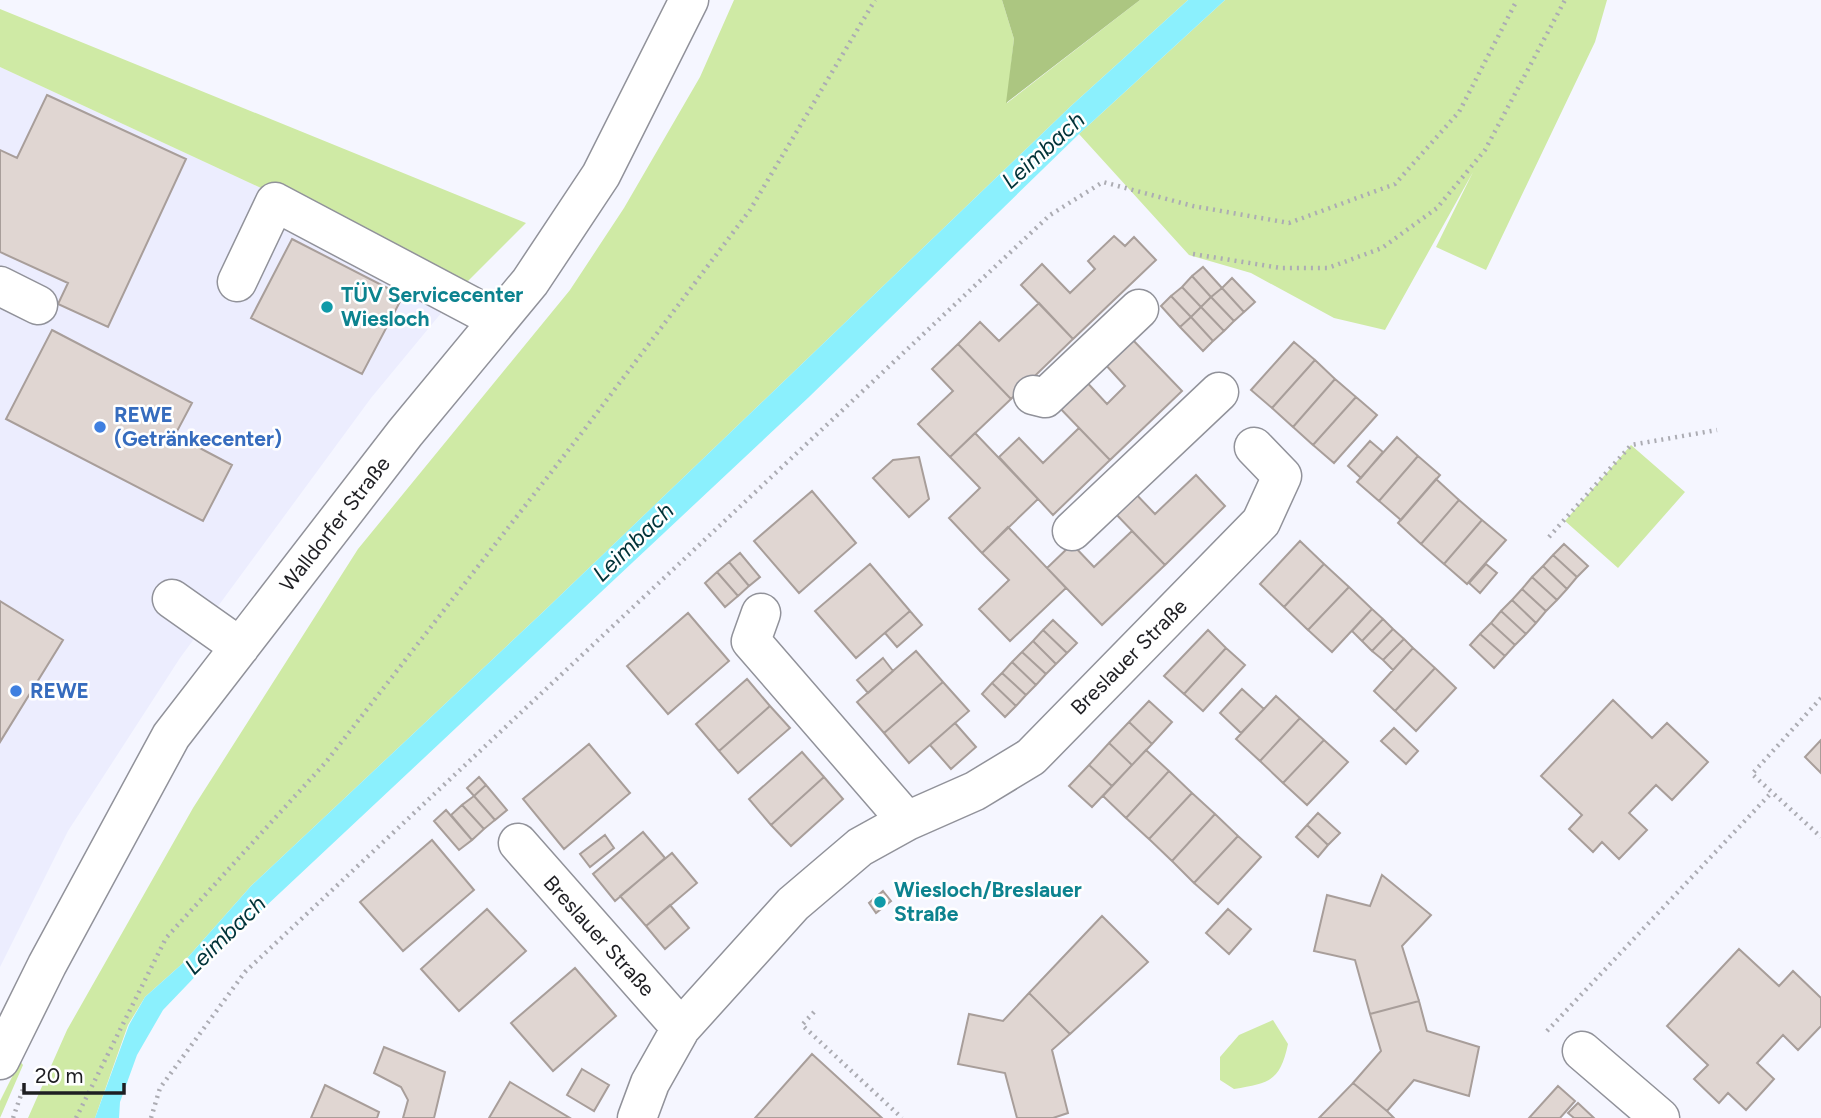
<svg xmlns="http://www.w3.org/2000/svg" width="1821" height="1118" font-family="Figtree,sans-serif">
<style>
.built{fill:#ecedfe}
.green{fill:#cfeaa5}
.forest{fill:#acc681}
.water{fill:#8bf0fd}
.building{fill:#e0d6d2;stroke:#a89e9a;stroke-width:2}
.lines{fill:none;stroke-linecap:round;stroke-linejoin:round}
.minor-casing{stroke:#91929a;stroke-width:41}
.path{stroke:#acacb3;stroke-width:4.5;stroke-dasharray:2 5;stroke-linecap:butt}
.minor{stroke:#fff;stroke-width:38}
.culture-dot{fill:#0f9aa8;stroke:#fff;stroke-width:2.5}
.shop-dot{fill:#3f7fe0;stroke:#fff;stroke-width:2.5}
.labels{text-anchor:middle;stroke-width:5;stroke-linejoin:round;paint-order:stroke}
.culture-label{font-size:21px;font-weight:bold;fill:#0d838f;stroke:#fff;text-anchor:start}
.shop-label{font-size:21px;font-weight:bold;fill:#366cbe;stroke:#fff;text-anchor:start}
.street-label{font-size:21px;fill:#1e1e22;stroke:#fff}
.water-label{font-size:23px;font-style:italic;fill:#003339;stroke:#fff}
</style>
<rect width="100%" height="100%" fill="#f5f6ff"/>
<!-- built -->
<path class="built" d="M0,67l466,216 -95,115 -191,260 -112,173 -68,136z"/>
<!-- green -->
<path class="green" d="M734,0h268l12,39 -7,64 133,-103h48l-117,106 -528,506 -292,274 -69,78 -37,33 -17,28 -33,93h-67l39,-88 126,-222 165,-259 212,-259 54,-82 76,-131z
M1225,0h382l-12,42 -109,228 -50,-23 37,-75 -88,158 -51,-12 -83,-45 -62,-18 -110,-121z
M0,9l526,214 -60,60 -466,-216z
M1631,445l54,47 -67,76 -53,-47z
M1273,1020l15,24c-8,37 -18,39 -54,45l-14,-9v-23l19,-22z
M20,1061l3,4 -23,53v-17z"/>
<!-- forest -->
<path class="forest" d="M1002,0h138l-134,103 8,-64z"/>
<!-- water -->
<path class="water" d="M1188,0h37l-146,134 -270,263 -577,541 -69,72 -26,45 -17,47 -1,16h-24l34,-93 16,-28 37,-33 69,-78 292,-274 528,-506z"/>
<!-- building -->
<path class="building" d="M47,95l139,64 -78,168 -50,-23 10,-21 -68,-31v-102l17,8z
M1114,236l11,10 9,-9 22,23 -83,79 -52,-54 21,-21 28,29 25,-24 -7,-8z
M292,239l111,57 -41,78 -111,-56z
M1203,267l19,21 -11,9 -19,-21z
M1192,276l19,21 -10,10 -19,-20z
M1232,278l23,24 -11,10 -22,-24z
M1182,287l19,20 -10,10 -20,-21z
M1222,288l22,24 -10,9 -23,-24z
M1171,296l20,21 -11,10 -19,-21z
M1211,297l23,24 -10,10 -23,-24z
M1039,303l34,36 -62,60 -53,-55 22,-22 19,19z
M1201,307l23,24 -11,10 -22,-24z
M1191,317l22,24 -10,10 -23,-24z
M52,330l140,73 -17,32 57,30 -29,56 -197,-102z
M1131,338l51,53 -72,69 -55,-57 27,-26 25,27 18,-18 -21,-23z
M1294,342l21,18 -43,48 -21,-18z
M958,344l53,55 -61,58 -32,-33 35,-33 -21,-22z
M1315,360l20,19 -42,48 -21,-19z
M1335,379l21,18 -43,48 -20,-18z
M1356,397l21,18 -43,48 -21,-18z
M1079,428l31,32 -57,55 -54,-58 20,-19 24,25z
M975,433l63,66 -56,54 -33,-35 31,-30 -30,-31z
M1397,437l21,19 -39,45 -22,-19z
M1370,441l13,11 -22,26 -13,-12z
M1418,456l22,19 -39,45 -22,-19z
M919,457l10,42 -20,18 -36,-39 20,-18z
M1196,475l29,31 -60,59 -53,-55 20,-20 23,24z
M1436,479l23,21 -38,44 -23,-21z
M812,491l44,52 -57,50 -45,-52z
M1459,500l23,20 -38,44 -23,-20z
M1482,520l24,20 -39,44 -23,-20z
M1008,527l58,61 -56,53 -31,-32 30,-29 -27,-27z
M1132,531l33,34 -63,60 -55,-57 25,-24 22,23z
M1300,541l24,23 -40,43 -24,-23z
M1564,544l24,22 -11,11 -24,-22z
M740,553l20,24 -11,9 -20,-24z
M1553,555l24,22 -10,12 -24,-23z
M729,562l20,24 -11,10 -21,-24z
M870,564l40,47 -54,47 -41,-47z
M1324,564l25,23 -41,43 -24,-23z
M1486,564l11,9 -17,20 -11,-10z
M1543,566l24,23 -10,11 -25,-23z
M717,572l21,24 -13,11 -20,-24z
M1532,577l25,23 -11,11 -24,-22z
M1349,587l23,22 -40,43 -24,-22z
M1522,589l24,22 -10,12 -24,-23z
M1512,600l24,23 -10,11 -25,-23z
M0,601l63,39 -63,102z
M1372,609l11,10 -21,22 -10,-10z
M910,611l12,14 -25,22 -12,-14z
M1501,611l25,23 -11,11 -24,-22z
M688,613l41,48 -61,53 -41,-48z
M1383,619l10,10 -21,22 -10,-10z
M1053,620l24,23 -10,10 -24,-23z
M1491,623l24,22 -10,11 -25,-22z
M1393,629l11,10 -21,21 -11,-9z
M1043,630l24,23 -11,11 -23,-23z
M1208,630l18,18 -42,46 -20,-18z
M1480,634l25,22 -11,12 -24,-23z
M1404,639l9,9 -20,22 -10,-10z
M1033,641l23,23 -10,10 -24,-22z
M1226,648l19,17 -42,46 -19,-17z
M1413,648l22,20 -40,43 -21,-20z
M916,651l27,31 -59,51 -27,-31z
M1022,652l24,22 -10,11 -24,-23z
M883,658l10,13 -25,22 -11,-13z
M1012,662l24,23 -10,10 -24,-22z
M1435,668l21,20 -40,43 -21,-20z
M1002,673l24,22 -10,11 -24,-23z
M747,679l23,27 -51,45 -23,-27z
M943,682l26,29 -60,52 -25,-30z
M992,683l24,23 -11,11 -23,-23z
M1242,689l22,20 -23,24 -21,-20z
M1276,696l24,22 -40,43 -24,-22z
M1613,700l39,38 15,-15 41,39 -36,38 -16,-15 -27,28 18,17 -28,29 -17,-17 -9,10 -24,-23 13,-14 -41,-39z
M1149,701l23,21 -20,22 -23,-22z
M770,706l20,22 -52,45 -19,-22z
M1300,718l24,22 -41,43 -23,-22z
M1129,722l23,22 -20,21 -23,-22z
M955,723l21,24 -25,22 -21,-24z
M1394,728l24,23 -12,13 -25,-23z
M1324,740l24,22 -41,43 -24,-22z
M1821,740v33l-16,-16z
M1109,743l23,22 -20,21 -23,-21z
M589,744l41,49 -66,56 -41,-50z
M1146,750l23,21 -43,47 -23,-22z
M802,752l22,25 -53,48 -22,-26z
M1089,765l23,21 -20,21 -23,-21z
M1169,771l23,22 -43,46 -23,-21z
M479,777l7,8 -12,11 -7,-8z
M824,777l19,22 -52,47 -20,-21z
M486,785l21,25 -12,10 -21,-24z
M1192,793l23,21 -43,47 -23,-22z
M474,796l21,24 -11,9 -22,-24z
M462,805l22,24 -12,11 -21,-25z
M446,810l26,30 -13,10 -25,-29z
M1318,813l22,20 -12,12 -21,-20z
M1215,814l23,22 -44,47 -22,-22z
M1307,825l21,20 -10,12 -22,-20z
M643,832l22,26 -50,43 -22,-27z
M605,835l9,13 -24,19 -10,-13z
M1238,836l23,21 -43,47 -24,-21z
M432,840l42,50 -71,61 -43,-49z
M672,853l25,30 -51,43 -26,-30z
M1382,875l49,40 -29,31 17,55 -49,13 -15,-54 -41,-9 13,-56 43,11z
M883,891l8,10 -15,12 -7,-10z
M670,905l19,23 -24,21 -19,-23z
M487,909l39,42 -67,60 -38,-42z
M1228,909l23,20 -22,25 -23,-21z
M1102,916l46,46 -78,72 -41,-41z
M1739,949l40,37 14,-15 28,27v28l-23,24 -15,-15 -26,28 17,16 -28,31 -18,-17 -9,10 -25,-24 14,-14 -41,-39z
M575,968l41,48 -63,55 -42,-48z
M1029,993l41,41 -18,16 16,63 -15,5h-36l-12,-45 -47,-9 11,-50 34,7z
M1419,1001l8,30 52,16 -10,49 -55,-16 -27,31 -34,-28 28,-32 -11,-37z
M384,1047l61,25 -11,46h-31l5,-18 -7,-13 -27,-14z
M812,1054l70,64h-127z
M582,1069l27,16 -15,26 -27,-16z
M510,1082l60,36h-81z
M1353,1083l34,28 7,7h-75z
M325,1085l54,27 -2,6h-66z
M1558,1086l17,15 -15,17h-31z
M1578,1103l16,15h-20l-6,-5z"/>
<g class="lines">
<defs>
<path id="minor" d="M237,282l38,-80 223,118
M0,286l38,19
M1033,395l12,3 94,-89
M1072,531l147,-139
M172,599l68,48
M761,613l-10,28 156,180
M518,843l163,185
M1582,1051l78,67
M0,1060l47,-95 124,-229 234,-303 125,-151 71,-107 88,-175
M637,1118l13,-35 31,-55 112,-124 67,-57 47,-26 68,-30 56,-34 230,-235 21,-46 -28,-29"/>
</defs>
<!-- minor casing -->
<use href="#minor" class="minor-casing"/>
<!-- path -->
<path class="path" d="M1193,254l88,14h47l54,-20 55,-40 48,-58 80,-150
M1549,537l82,-92 86,-15
M1821,698l-69,76 69,63
M814,1012l-12,13 100,93
M1547,1031l225,-239
M13,1118l10,-29
M76,1118l90,-180 160,-176 258,-332 166,-220 125,-210
M151,1118l9,-30 85,-116 805,-757 53,-33 90,24 96,17 106,-39 64,-72 58,-112"/>
<!-- minor -->
<use href="#minor" class="minor"/>
</g>
<!-- markers -->
<g class="culture-dot">
<circle cx="327" cy="307" r="7"/>
<circle cx="880" cy="902" r="7"/>
</g>
<g class="shop-dot">
<circle cx="100" cy="427" r="7"/>
<circle cx="16" cy="691" r="7"/>
</g>
<g class="labels">
<!-- culture labels -->
<g class="culture-label">
<text x="341" y="302">TÜV Servicecenter<tspan x="341" dy="24">Wiesloch</tspan></text>
<text x="894" y="897">Wiesloch/Breslauer<tspan x="894" dy="24">Straße</tspan></text>
</g>
<!-- shop labels -->
<g class="shop-label">
<text x="114" y="422">REWE<tspan x="114" dy="24">(Getränkecenter)</tspan></text>
<text x="30" y="698">REWE</text>
</g>
<!-- street labels -->
<g class="street-label">
<text transform="translate(335 524) rotate(-52)" y="7">Walldorfer Straße</text>
<text transform="translate(1129 657) rotate(-45)" y="7">Breslauer Straße</text>
<text transform="translate(599 936) rotate(48)" y="7">Breslauer Straße</text>
</g>
<!-- water labels -->
<g class="water-label">
<text transform="translate(1043 150) rotate(-42)" y="8">Leimbach</text>
<text transform="translate(633 542) rotate(-44)" y="8">Leimbach</text>
<text transform="translate(225 935) rotate(-44)" y="8">Leimbach</text>
</g>
</g>
<!-- scale -->
<path d="M24 1083v10h100v-10" fill="none" stroke="#1e1e22" stroke-width="3.5"/>
<text x="35" y="1083" font-size="21" fill="#1e1e22" stroke="#ffffff" stroke-width="5" paint-order="stroke">20 m</text>
</svg>
